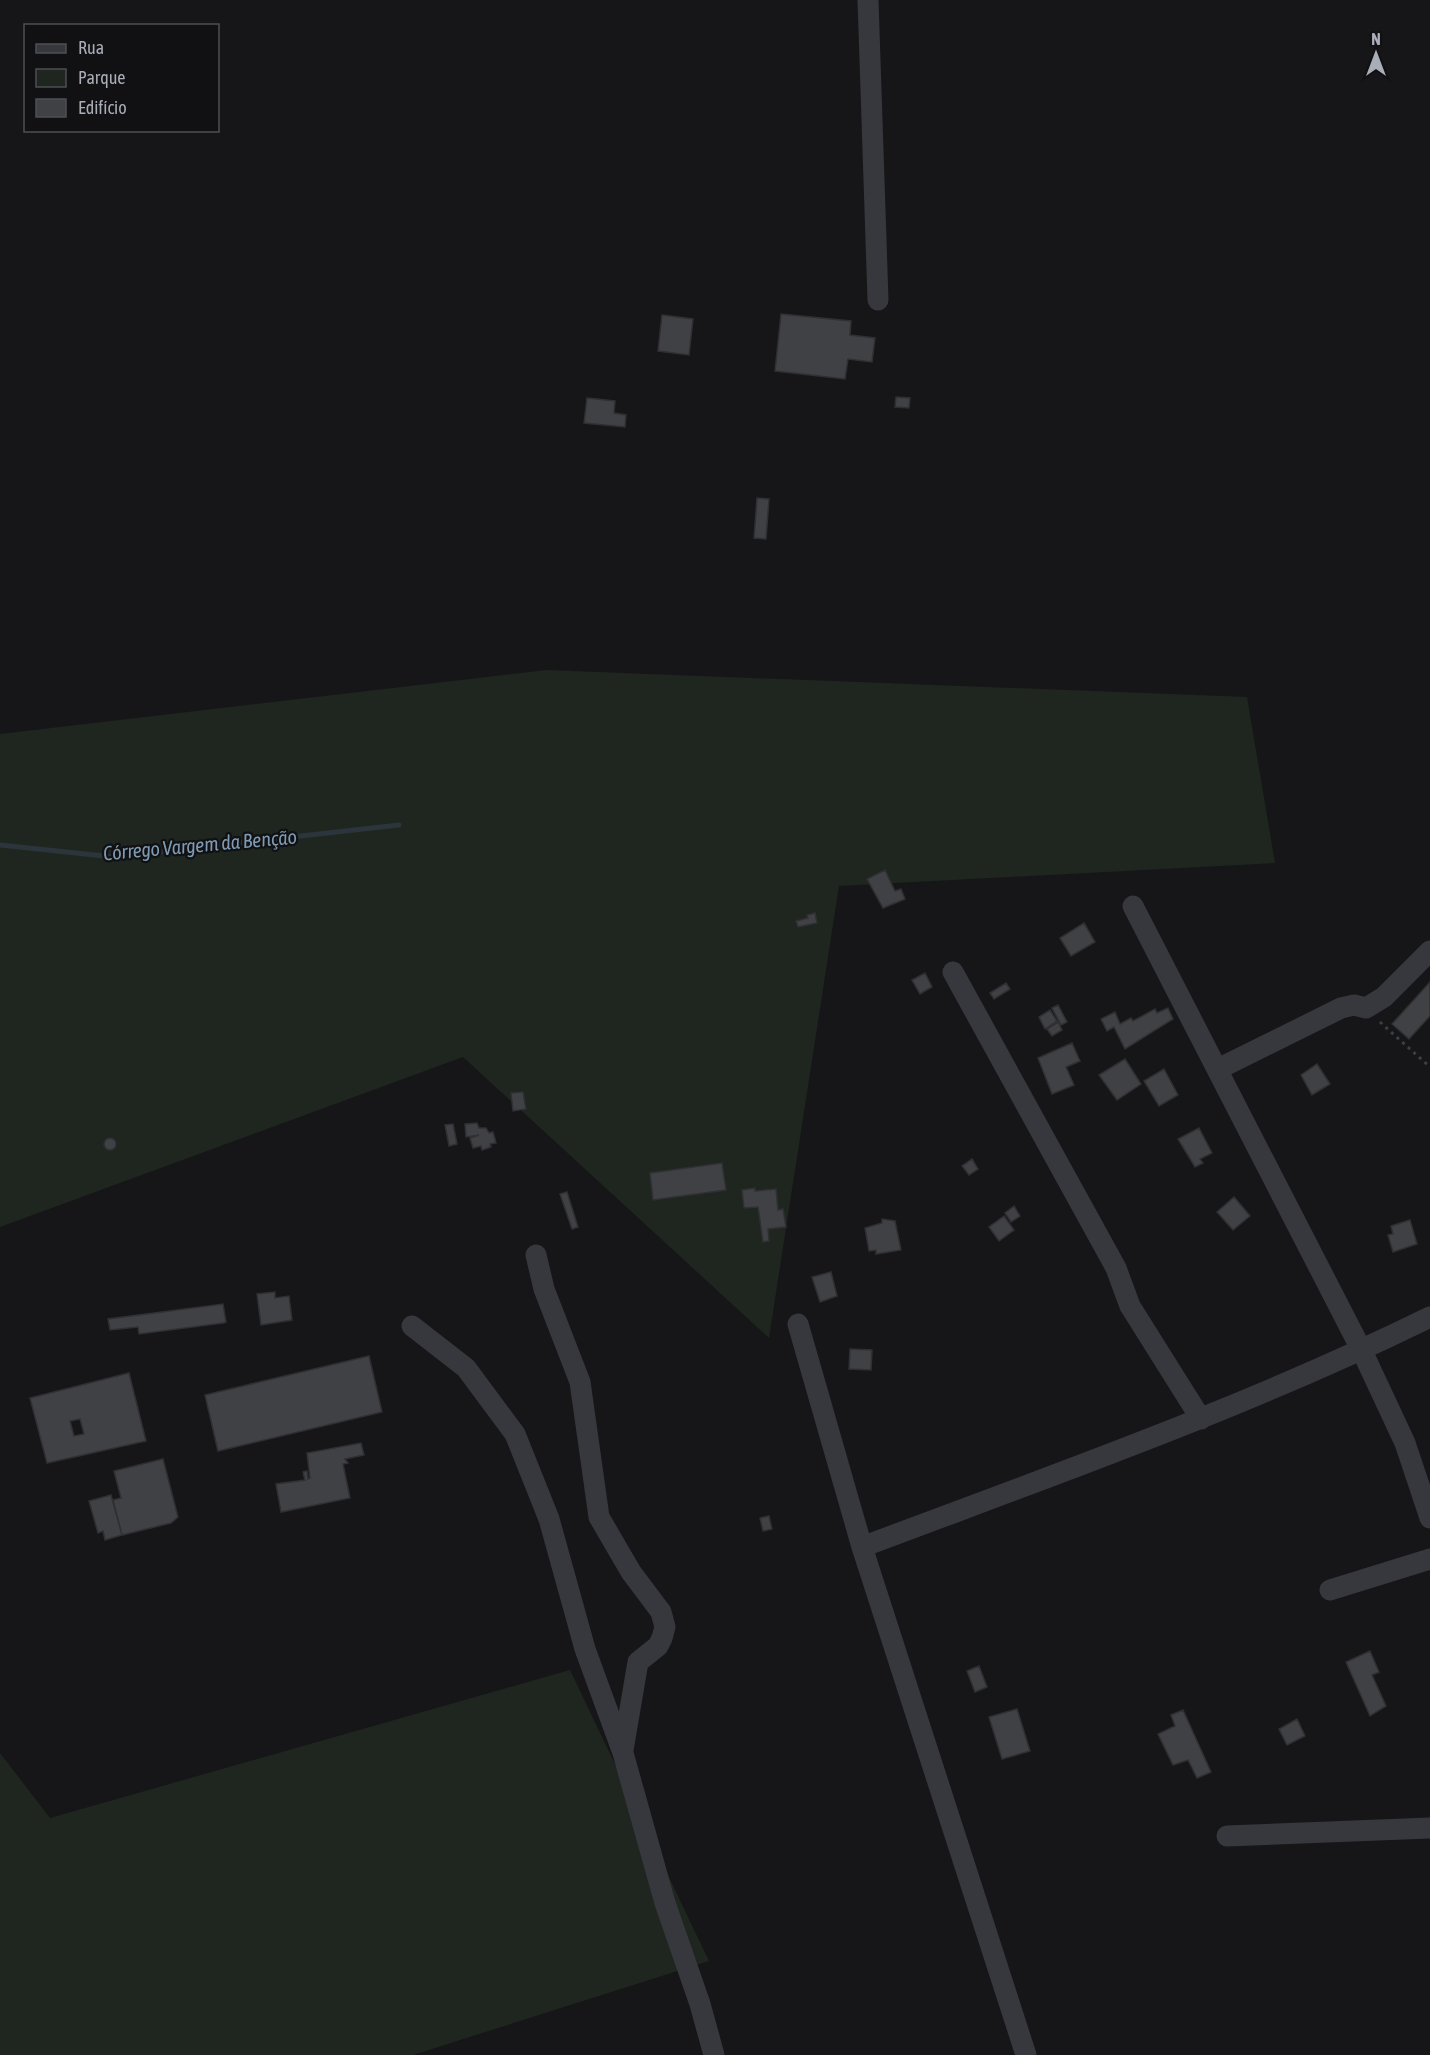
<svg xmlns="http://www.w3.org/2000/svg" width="1430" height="2055" font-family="'Asap Condensed',sans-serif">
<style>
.green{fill:#1e261f}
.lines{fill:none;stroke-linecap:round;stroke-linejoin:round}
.stream{stroke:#2c353c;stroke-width:5}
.building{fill:#404145;stroke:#303034;stroke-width:1.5;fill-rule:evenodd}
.path{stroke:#3d3f44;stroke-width:3;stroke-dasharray:3 4.5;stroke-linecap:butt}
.minor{stroke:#37383d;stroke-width:21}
.labels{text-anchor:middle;stroke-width:4.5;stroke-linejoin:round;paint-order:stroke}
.water-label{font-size:20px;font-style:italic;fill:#7f9bb3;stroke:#111113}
</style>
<rect width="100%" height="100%" fill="#161618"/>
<!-- green -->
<path class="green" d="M546,670l701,27 28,166 -436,23 -70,452 -306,-281 -463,170v-493z
M570,1670l139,291 -296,94h-413v-302l50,65z"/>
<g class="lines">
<!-- stream -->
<path class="stream" d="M0,845l114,12 285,-32"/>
</g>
<!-- building -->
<path class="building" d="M781,314l70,7 -1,14 25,3 -3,24 -24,-3 -3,20 -70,-8z
M662,315l31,4 -4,36 -31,-4z
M896,397l14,1 -1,10 -14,-1z
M587,398l28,3 -1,12 12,2 -1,12 -41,-4z
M757,498l12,1 -3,40 -12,-1z
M885,870l10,21 6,-2 4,10 -22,9 -16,-29z
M815,913l2,10 -19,4 -2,-6 12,-3 -1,-3z
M1084,923l11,19 -24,14 -11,-18z
M925,973l7,14 -12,7 -8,-14z
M1430,982v34l-21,23 -17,-15z
M1006,983l4,6 -16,10 -4,-6z
M1058,1005l9,17 -6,3 -9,-17z
M1168,1008l5,11 -48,30 -11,-22 -7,4 -6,-12 14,-7 5,12 11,-6 2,3 22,-12 2,4z
M1050,1010l7,11 -12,8 -6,-12z
M1058,1022l4,8 -10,6 -5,-7z
M1072,1043l8,18 -14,6 8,18 -22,9 -14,-36z
M1125,1059l16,25 -24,16 -18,-25z
M1317,1064l13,20 -18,11 -11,-20z
M1164,1069l14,26 -19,11 -15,-25z
M523,1092l3,17 -13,2 -2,-18z
M477,1123l2,5h7l3,5 4,-1 3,11 -6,1 1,3 -9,3 -1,-4 -8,2 -3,-10 9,-3 -13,2 -1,-13z
M453,1124l4,20 -8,2 -4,-21z
M1199,1128l13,25 -12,6 3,4 -8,4 -17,-28z
M104 1144a6 6 0 1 1 12 0a6 6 0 1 1-12 0Z
M972,1159l6,10 -9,6 -7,-9z
M722,1163l4,27 -73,10 -3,-27z
M755,1188v3l21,-2 2,21 5,-1 3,18 -18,2 1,12 -6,1 -5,-35 -14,1 -2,-18z
M567,1192l11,35 -6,2 -12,-35z
M1234,1197l16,19 -17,14 -16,-18z
M1014,1206l6,10 -9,6 -6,-9z
M1004,1216l10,14 -15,11 -10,-14z
M882,1219l13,2 6,29 -25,4v-4l-7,1 -4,-23 17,-5z
M1410,1220l7,24 -24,8 -5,-17 5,-1 -2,-8z
M831,1272l6,24 -17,6 -8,-25z
M275,1292v6l14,-2 3,24 -31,5 -4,-31z
M223,1304l3,18 -3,1 -84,11 -1,-7 -28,3 -2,-11z
M850,1349l22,1 -1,20 -22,-1z
M369,1356l13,56 -164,39 -13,-56z
M129,1373l17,68 -99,22 -17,-65zM80,1419l4,15 -10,2 -4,-15z
M361,1443l3,12 -19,4 3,4 -5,1 7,34 -69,14 -5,-28 29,-4 -2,-8 4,-1 1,8 2,-1 -3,-25z
M163,1459l15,58 -7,6 -49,12 -9,-35 8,-2 -7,-27z
M111,1495l11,40 -17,5 -2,-9 -5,2 -9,-32z
M769,1516l3,13 -9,2 -3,-13z
M1370,1651l9,21 -7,3 14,31 -16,10 -24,-54z
M979,1666l8,21 -12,5 -8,-21z
M1017,1709l13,42 -28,8 -13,-42z
M1183,1710l28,62 -14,6 -9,-18 -15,5 -15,-31 17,-8 -4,-11z
M1297,1719l8,17 -18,9 -8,-16z"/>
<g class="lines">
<!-- path -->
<path class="path" d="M1380,1022l50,45"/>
<!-- minor -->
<path class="minor" d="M868,0l10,300
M1133,906l229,445 43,92 25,75
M953,972l163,296 14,38 71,113
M1218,1069l123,-61 13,-3 12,3 18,-11 46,-46
M536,1255l8,34 36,93 19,135 32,55 30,40 4,15 -3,11 -4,8 -20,16 -15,88
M798,1324l64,223 164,508
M412,1326l54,42 49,66 34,85 36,130 38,104 42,150 35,101 14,51
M862,1547c191,-72 385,-140 568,-230
M1330,1590l100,-31
M1227,1836l203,-8"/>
</g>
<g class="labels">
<!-- water labels -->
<g class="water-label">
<text transform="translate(200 845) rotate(-5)" y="7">Córrego Vargem da Benção</text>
</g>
</g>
<!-- legend -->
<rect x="24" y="24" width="195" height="108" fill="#111113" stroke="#4d4f55" stroke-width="1.5"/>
<rect x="36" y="44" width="30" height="9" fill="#37383d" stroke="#4d4f55" stroke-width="1.5"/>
<text x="78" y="54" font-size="18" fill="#a8adb8">Rua</text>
<rect x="36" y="69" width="30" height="18" fill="#1e261f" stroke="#4d4f55" stroke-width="1.5"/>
<text x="78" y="84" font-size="18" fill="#a8adb8">Parque</text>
<rect x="36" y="99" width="30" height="18" fill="#404145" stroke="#4d4f55" stroke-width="1.5"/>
<text x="78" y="114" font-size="18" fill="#a8adb8">Edifício</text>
<!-- north arrow -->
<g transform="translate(1376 54)" stroke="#111113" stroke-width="4.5" paint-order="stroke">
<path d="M0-4.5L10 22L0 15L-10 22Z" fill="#a8adb8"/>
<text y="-9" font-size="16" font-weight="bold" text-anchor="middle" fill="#a8adb8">N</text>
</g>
</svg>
